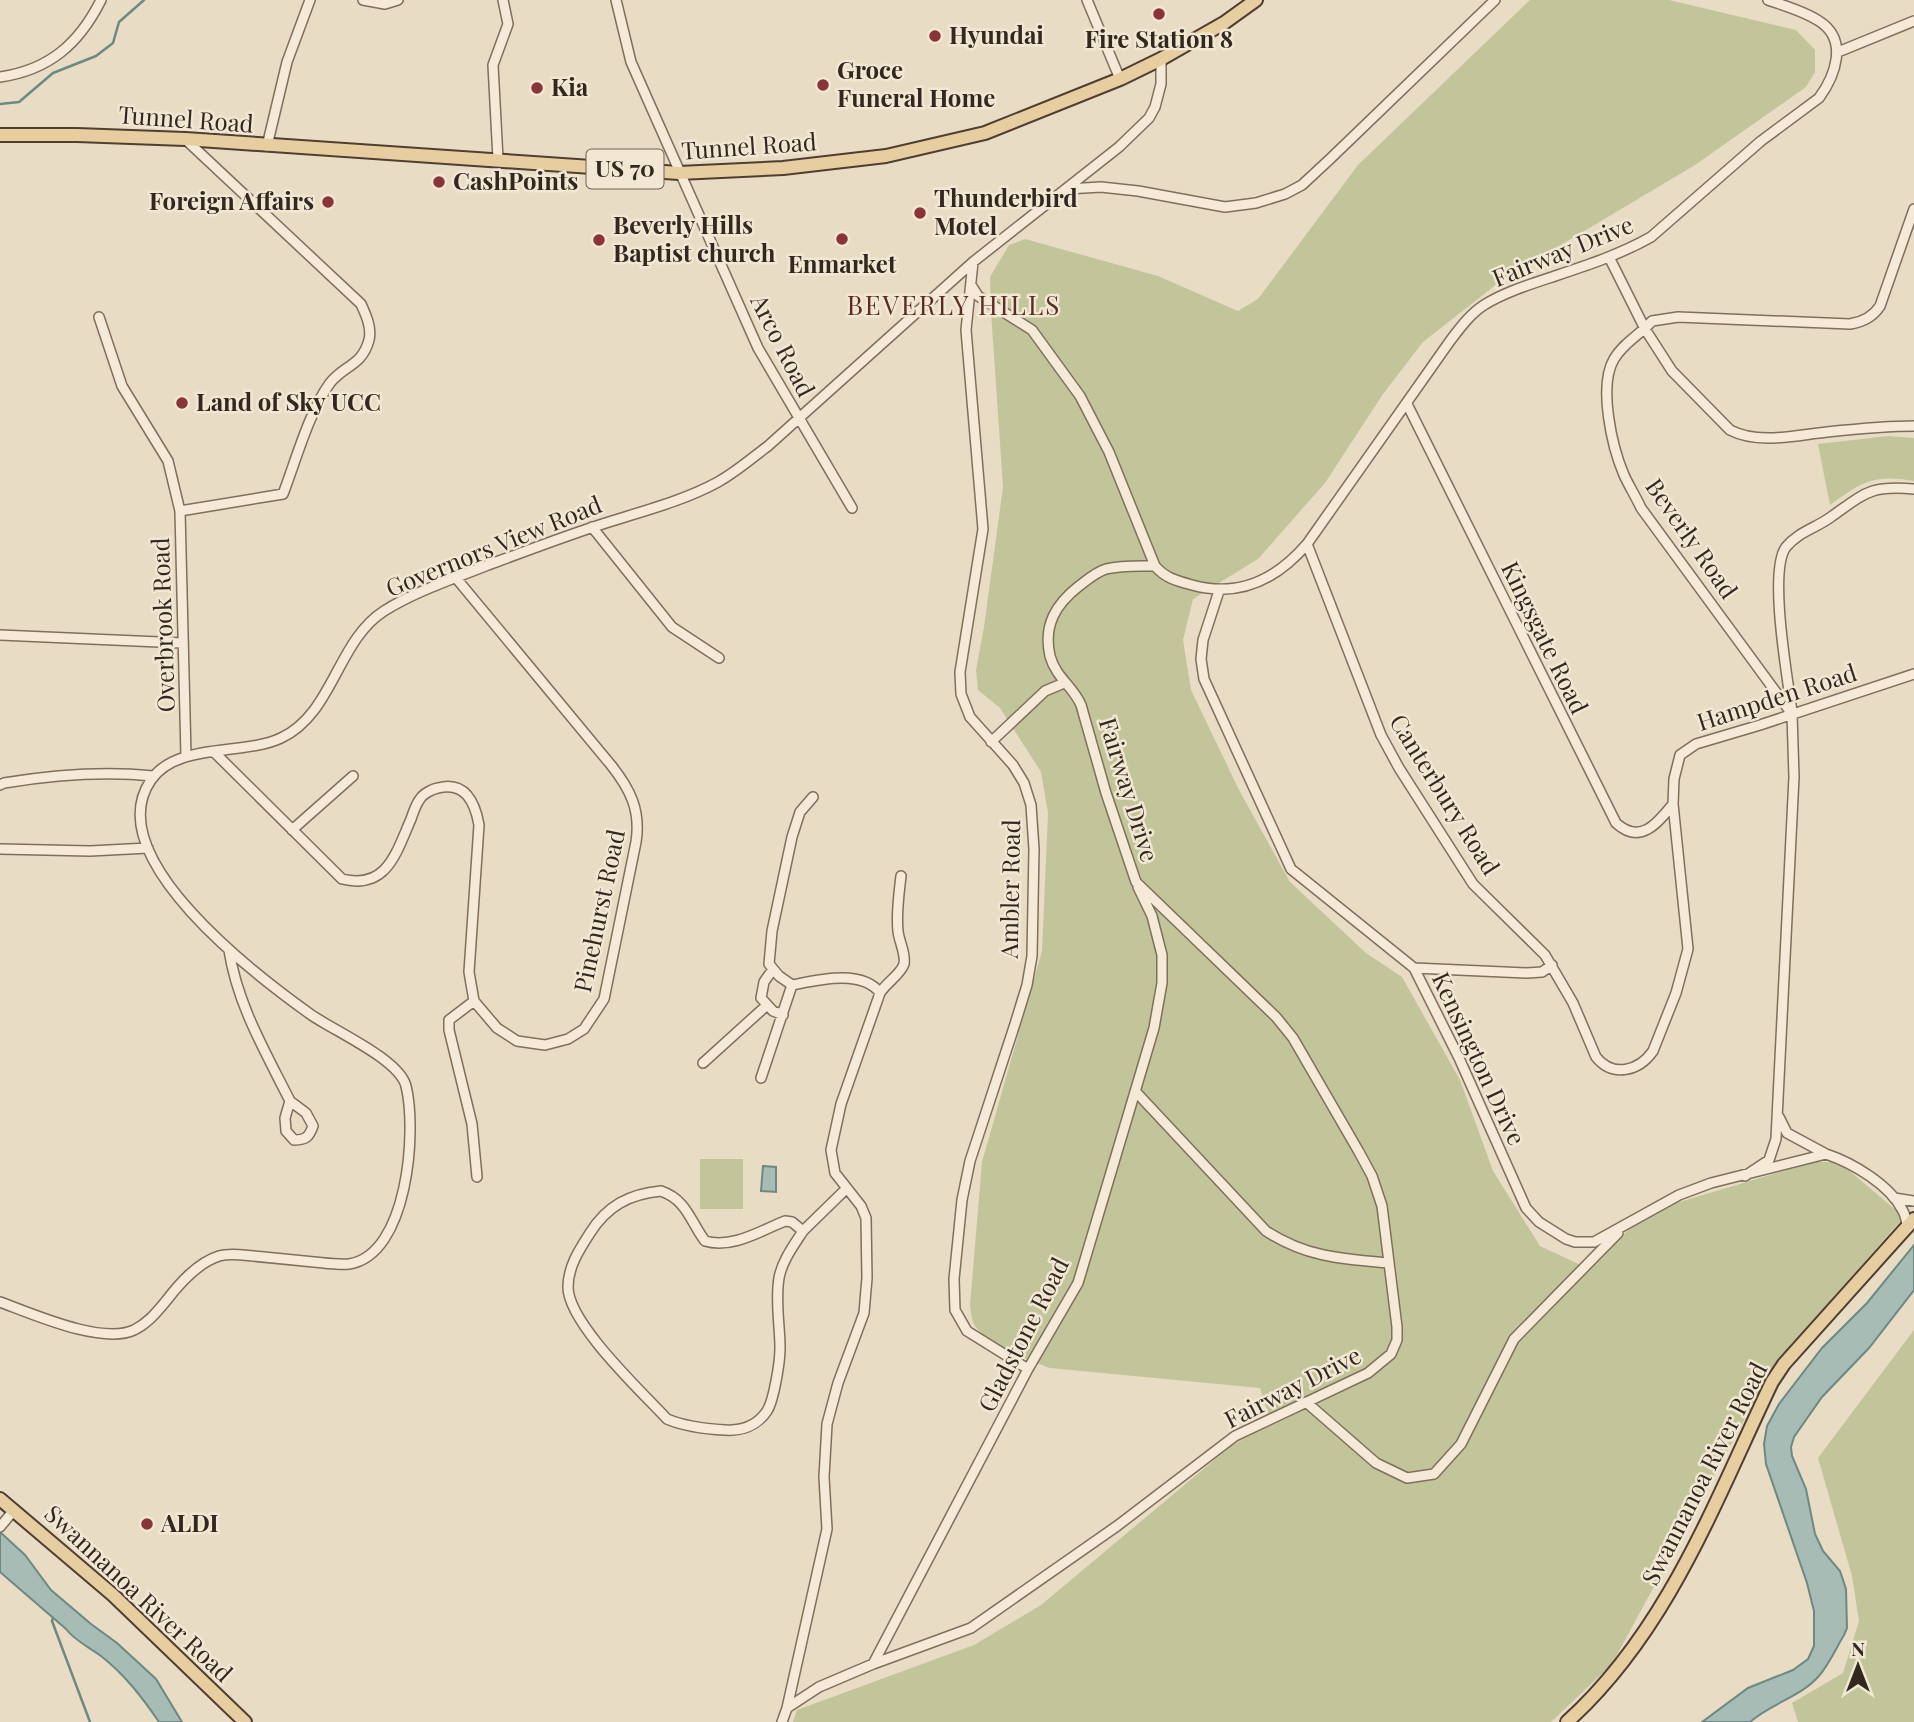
<svg xmlns="http://www.w3.org/2000/svg" width="1914" height="1722" font-family="'Playfair Display',serif">
<style>
.green{fill:#c2c59a}
.water{fill:#a6bcb4;stroke:#6e8981;stroke-width:2}
.lines{fill:none;stroke-linecap:round;stroke-linejoin:round}
.stream{stroke:#6e8981;stroke-width:2.5}
.minor-casing{stroke:#816e5d;stroke-width:12}
.major-casing{stroke:#4f3e31;stroke-width:16}
.minor{stroke:#f4ead7;stroke-width:9}
.major{stroke:#e7cea1;stroke-width:12}
.poi-dot{fill:#893438;stroke:#f1e7d3;stroke-width:2.5}
.labels{text-anchor:middle;stroke-width:5;stroke-linejoin:round;paint-order:stroke}
.shield{fill:#f1e7d3;stroke:#6c6155;stroke-width:2}
.shield-label{font-size:23px;font-weight:bold;fill:#33281f}
.poi-label{font-size:24px;font-weight:bold;fill:#33281f;stroke:#f1e7d3;text-anchor:start}
.street-label{font-size:24px;fill:#33281f;stroke:#f1e7d3}
.neighbourhood-label{font-size:26px;letter-spacing:2px;fill:#5a2d24;stroke:#f1e7d3}
</style>
<rect width="100%" height="100%" fill="#e8dcc4"/>
<!-- green -->
<path class="green" d="M1530,0h139l127,30 19,20v22l-9,15 -111,78 -193,115 -79,62 -40,52 -58,89 -67,76 -65,40 -10,41 8,50 48,100 51,92 76,71 36,24 58,103 33,91 47,75 49,23 41,-41 46,-25 138,-41h25l65,55 -129,146 -163,301 -61,58h-758l4,-12 177,-65 67,-40 190,-159 40,-22 -11,-36 -210,-20c-19,-7 -70,-27 -77,-46 -2,-5 -2,-11 -3,-17l12,-143 60,-211 6,-138 -7,-41 -41,-64 -22,-18 -2,-20 8,-43 19,-140 -12,-175 -1,-35 19,-32 16,-6 133,37 80,35 20,-12 100,-134z
M1888,436l26,2v43c-41,-7 -52,1 -84,24l-12,-61z
M700,1159h43v50h-43z
M1914,1330v392h-116l-6,-19 51,-30 16,-52 -7,-45 -34,-118z"/>
<!-- water -->
<path class="water" d="M763,1166l13,1v25l-15,-1z
M1914,1245v45l-45,58 -47,49 -28,40 -3,10 1,9 14,33 9,45 8,17 17,20 6,18 1,39 -3,7c-8,13 -15,30 -26,42 -18,20 -48,27 -68,45h-48l46,-34 45,-18 15,-11 6,-13v-35l-7,-28 -41,-119 -2,-20 3,-18 12,-22 43,-56 45,-45z
M0,1532l25,23 26,35 40,34 26,19 39,36 26,43h-23c-17,-25 -34,-47 -58,-66 -12,-9 -26,-15 -35,-27l-66,-57z"/>
<g class="lines">
<!-- stream -->
<path class="stream" d="M0,104l19,-2 34,-29 43,-17 17,-13 6,-21 25,-22
M53,1618l-1,3 38,101"/>
<defs>
<path id="minor" d="M363,0l22,4 13,-4
M616,0l15,62 127,286 94,160
M1087,0l33,79
M1838,52l76,-31
M0,77c49,-7 79,-33 101,-77
M267,146l20,-84 23,-62
M498,159l-5,-94 15,-41 -5,-24
M1067,189l34,-2 37,4 87,16 31,-4 29,-9 17,-9 28,-26 165,-159
M1609,257l36,72 27,42 58,59c29,15 66,5 97,2 29,-3 58,-6 87,-6
M973,262l-7,68 17,199 -23,143 1,22 9,23 43,48 11,18 7,22 3,44 -2,107 -5,29 -12,39 -45,137 -8,39 -8,79 1,31 12,21 61,38
M971,285l7,11 54,34 48,66 29,56 46,114
M99,317l23,69 46,75 12,50 6,245
M1407,404l209,419c24,22 41,1 57,-19
M180,511l103,-17c13,-34 26,-82 47,-111 14,-18 32,-17 39,-43 3,-12 -3,-25 -8,-36l-176,-165
M592,527l80,100 47,31
M1307,544l74,191 18,33 74,116 72,71 28,48 23,54c17,21 43,14 57,-6l23,-58 12,-44 -15,-145 1,-25 6,-24 16,-11 64,-19 154,-51
M1219,591l-16,49 -2,19 3,20 87,190 123,99 45,90 67,150 13,14 27,17 9,3h19l85,-47 32,-12 115,-29c27,9 64,31 77,57 3,5 3,11 5,17
M0,635l182,8
M1792,712c-4,-32 -24,-141 -6,-165 12,-15 30,-19 45,-30 34,-24 39,-32 83,-28
M991,742l54,-51 19,-8
M214,752l128,127c45,11 54,-26 69,-60 2,-6 5,-15 9,-20 3,-5 12,-10 18,-11 27,-7 37,14 41,37l-10,147 5,29 23,27 20,13 28,4 23,-6 16,-10 20,-30 32,-157c5,-32 -6,-53 -25,-77l-155,-187
M0,785l4,-2c49,-8 100,-12 149,-7
M292,830l61,-54
M0,849l90,2 58,-3
M229,950c8,54 37,103 61,151l-5,17 1,13 8,9c12,0 15,-3 19,-14l-7,-13 -16,-12
M1414,968l113,5 15,-1 10,-7
M773,969l-9,13 -3,16 12,13 10,4
M792,985l-13,-9 -10,-12 3,-33 20,-94 8,-25 13,-15
M474,1001l-25,19v10l23,94 5,53
M703,1063l63,-57
M761,1078l31,-93c26,-5 70,-16 88,8
M1136,1092l130,139c40,26 75,28 122,32
M1779,1117l8,16 39,21
M1745,1176l24,-16 7,-21 18,-362 -2,-63 -151,-206c-5,-11 -12,-22 -17,-33 -12,-28 -26,-89 -10,-116 10,-17 26,-24 38,-38l26,-4 172,7c13,-2 23,-7 30,-18l34,-97
M661,1191c26,9 29,30 44,50 27,8 55,-10 80,-20l7,1 11,9c-9,14 -21,30 -24,47 -4,24 1,47 1,70 0,14 -6,52 -13,63 -10,15 -26,20 -42,19 -20,-1 -39,-3 -58,-11 -25,-27 -99,-96 -99,-132 0,-20 11,-37 22,-54 17,-27 39,-39 71,-42z
M1894,1198l20,3
M803,1231l43,-42
M0,1302c33,12 102,43 134,28 14,-7 22,-17 32,-29 13,-17 31,-38 53,-45 11,-3 23,-1 34,0 21,2 41,4 61,6 11,1 24,3 35,2 59,-9 68,-133 57,-178 -7,-27 -72,-55 -96,-72 -53,-38 -212,-157 -159,-234 26,-38 92,-24 130,-42 52,-24 56,-97 103,-127 32,-20 69,-32 104,-46 41,-15 82,-31 124,-44 35,-11 73,-21 106,-39 18,-10 34,-24 50,-36l205,-184 146,-115 30,-29 6,-11 6,-23v-25
M1306,1402l70,61 31,15 27,-4 27,-30 53,-105 104,-106
M0,1527l14,-17
M873,1664l155,-295 50,-86 76,-255 8,-45v-28l-10,-39 -14,-29
M787,1708l40,-179 -3,-52 3,-53 11,-41 26,-70 3,-35 -1,-60 -5,-12 -26,-33 -4,-23 10,-46 39,-111c6,-10 21,-19 24,-29 2,-11 -5,-22 -6,-33 -2,-18 1,-37 3,-55
M782,1722l5,-14 32,-21 54,-23 98,-36 146,-102 118,-90 133,-63 23,-19 6,-14v-13l-15,-121 -10,-30 -13,-24 -66,-114 -17,-21 -140,-135 -30,-89 -25,-88c-8,-19 -25,-27 -31,-49 -7,-31 6,-52 29,-70 8,-6 17,-14 27,-17 16,-4 33,-3 49,-3 10,12 22,15 37,19 47,13 84,-5 115,-41l143,-203c10,-13 20,-27 34,-36 21,-13 47,-21 71,-29 33,-11 66,-22 96,-39l110,-96 58,-43c16,-22 30,-58 0,-77 -15,-10 -34,-15 -51,-21"/>
<path id="major" d="M0,135h77l108,4 494,34 104,-5 103,-12 99,-23 135,-54 41,-20 63,-36 32,-23
M0,1499l113,96 132,127
M1567,1722c101,-91 148,-221 205,-340l12,-18 130,-145"/>
</defs>
<!-- minor casing -->
<use href="#minor" class="minor-casing"/>
<!-- major casing -->
<use href="#major" class="major-casing"/>
<!-- minor -->
<use href="#minor" class="minor"/>
<!-- major -->
<use href="#major" class="major"/>
</g>
<!-- markers -->
<g class="poi-dot">
<circle cx="1159" cy="14" r="7"/>
<circle cx="935" cy="36" r="7"/>
<circle cx="823" cy="85" r="7"/>
<circle cx="537" cy="88" r="7"/>
<circle cx="439" cy="182" r="7"/>
<circle cx="328" cy="202" r="7"/>
<circle cx="920" cy="213" r="7"/>
<circle cx="842" cy="239" r="7"/>
<circle cx="599" cy="240" r="7"/>
<circle cx="182" cy="403" r="7"/>
<circle cx="147" cy="1524" r="7"/>
</g>
<g class="labels">
<!-- shield labels -->
<rect class="shield" x="586.5" y="149.5" width="77" height="39" rx="5"/>
<g class="shield-label">
<text x="625" y="177">US 70</text>
</g>
<!-- poi labels -->
<g class="poi-label">
<text x="949" y="44">Hyundai</text>
<text x="1159" y="48" text-anchor="middle">Fire Station 8</text>
<text x="837" y="79">Groce<tspan x="837" dy="28">Funeral Home</tspan></text>
<text x="551" y="96">Kia</text>
<text x="453" y="190">CashPoints</text>
<text x="934" y="207">Thunderbird<tspan x="934" dy="28">Motel</tspan></text>
<text x="314" y="210" text-anchor="end">Foreign Affairs</text>
<text x="613" y="234">Beverly Hills<tspan x="613" dy="28">Baptist church</tspan></text>
<text x="842" y="273" text-anchor="middle">Enmarket</text>
<text x="196" y="411">Land of Sky UCC</text>
<text x="161" y="1532">ALDI</text>
</g>
<!-- street labels -->
<g class="street-label">
<text transform="translate(186 120) rotate(4)" y="8">Tunnel Road</text>
<text transform="translate(749 147) rotate(-4)" y="8">Tunnel Road</text>
<text transform="translate(1563 252) rotate(-22)" y="8">Fairway Drive</text>
<text transform="translate(782 346) rotate(63)" y="8">Arco Road</text>
<text transform="translate(1691 539) rotate(55)" y="8">Beverly Road</text>
<text transform="translate(494 547) rotate(-22)" y="8">Governors View Road</text>
<text transform="translate(164 625) rotate(-92)" y="8">Overbrook Road</text>
<text transform="translate(1544 638) rotate(64)" y="8">Kingsgate Road</text>
<text transform="translate(1777 698) rotate(-18)" y="8">Hampden Road</text>
<text transform="translate(1128 790) rotate(73)" y="8">Fairway Drive</text>
<text transform="translate(1444 795) rotate(58)" y="8">Canterbury Road</text>
<text transform="translate(1011 889) rotate(-89)" y="8">Ambler Road</text>
<text transform="translate(600 911) rotate(-78)" y="8">Pinehurst Road</text>
<text transform="translate(1478 1059) rotate(65)" y="8">Kensington Drive</text>
<text transform="translate(1024 1335) rotate(-63)" y="8">Gladstone Road</text>
<text transform="translate(1293 1388) rotate(-27)" y="8">Fairway Drive</text>
<text transform="translate(1705 1474) rotate(-63)" y="8">Swannanoa River Road</text>
<text transform="translate(138 1594) rotate(43)" y="8">Swannanoa River Road</text>
</g>
<!-- neighbourhood labels -->
<g class="neighbourhood-label">
<text x="954" y="315">BEVERLY HILLS</text>
</g>
</g>
<!-- north arrow -->
<g transform="translate(1858 1666)" stroke="#f1e7d3" stroke-width="5" paint-order="stroke">
<path d="M0-5L12 26L0 18L-12 26Z" fill="#33281f"/>
<text y="-10" font-size="19" font-weight="bold" text-anchor="middle" fill="#33281f">N</text>
</g>
</svg>
